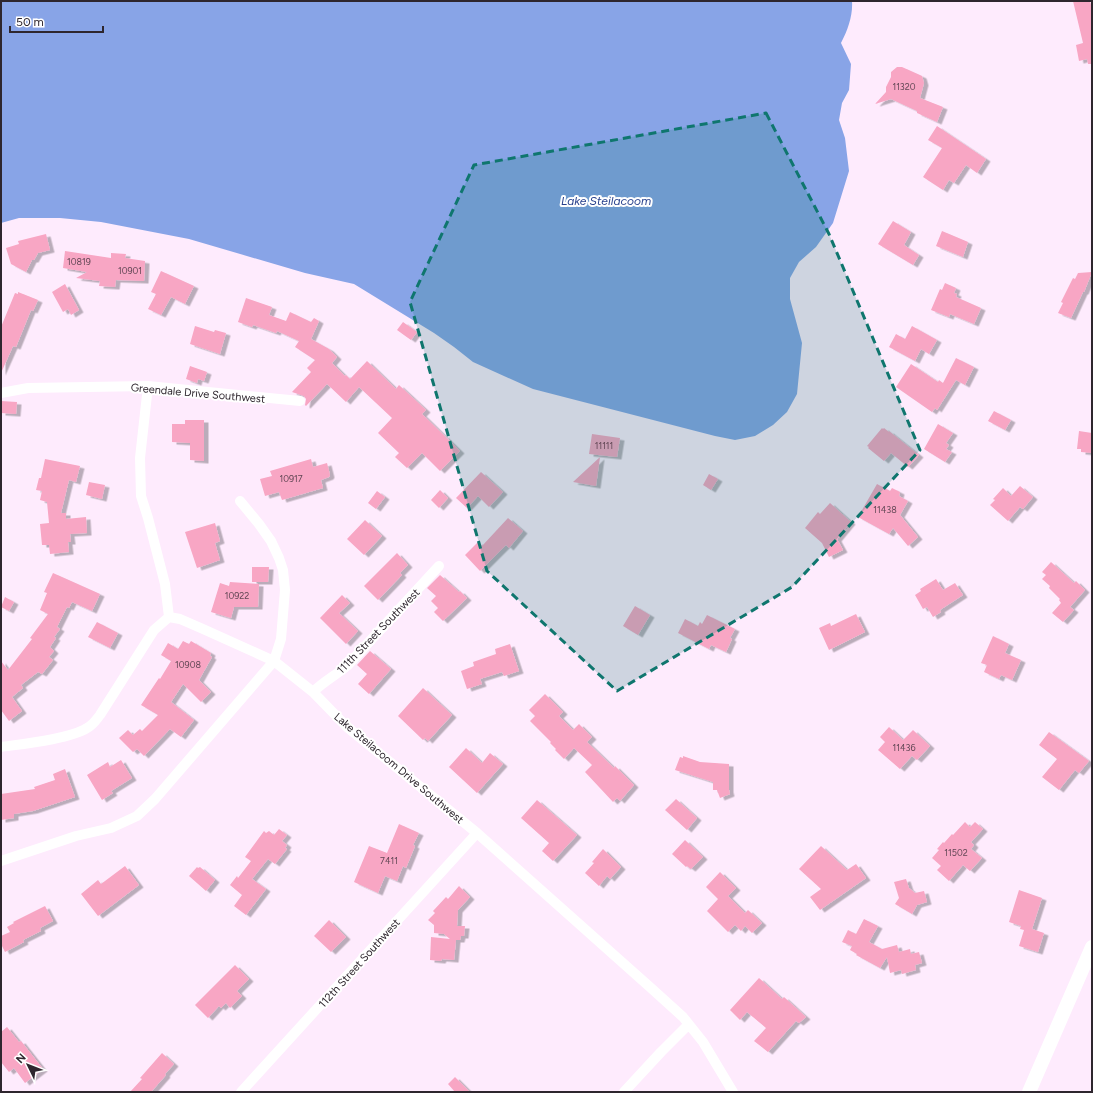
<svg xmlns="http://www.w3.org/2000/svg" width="1093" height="1093" font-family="Figtree,sans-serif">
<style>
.water{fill:#88a4e7}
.building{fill:#f8a6c4;filter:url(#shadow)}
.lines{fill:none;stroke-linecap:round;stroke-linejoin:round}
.minor{stroke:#fff;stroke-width:10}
.secondary{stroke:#fff;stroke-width:14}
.marked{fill:#0f766e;fill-opacity:0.2;stroke:#0f766e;stroke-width:3;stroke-dasharray:8 5;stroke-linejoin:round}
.labels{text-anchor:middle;stroke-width:4;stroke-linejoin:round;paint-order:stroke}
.number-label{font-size:9px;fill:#604654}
.street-label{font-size:11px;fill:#2e262e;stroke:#fff}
.water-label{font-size:12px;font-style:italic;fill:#263f8c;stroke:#fff}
</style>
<defs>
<filter id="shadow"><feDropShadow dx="4.5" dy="2.5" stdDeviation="0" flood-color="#0004"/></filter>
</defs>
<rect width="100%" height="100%" fill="#feebfd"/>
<!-- water -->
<path class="water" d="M1,1h851c1,14 -4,29 -11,42l10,21 -2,26 -7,13 -3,17 6,18 4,33 -16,52 -17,24 -17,15 -9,16v21l12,44 -5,51 -10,18 -14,13 -18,11 -20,4 -20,-4 -182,-47 -60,-27 -19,-15 -20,-14 -80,-49 -49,-11 -116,-34 -88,-17 -41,-4h-41l-18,5z"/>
<!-- building -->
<path class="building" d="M1073,1h17l2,9v54h-4l-1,-5 -8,2 -3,-16 7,-2z
M897,67h5l20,9 2,7 -4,15 23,9 -6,15 -20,-9v-2l-26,-12 -16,5 11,-12v-5l5,-10v-5z
M937,126l49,33 -9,14 -11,-8 -12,18 -5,-3 -6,10 -20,-13 19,-29 -14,-8z
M893,221l18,11 -7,13 15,10 -6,10 -35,-21z
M942,231l26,11 -5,15 -27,-11z
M46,234l4,16 -12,3 -4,7h-2l-6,12 -15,-8 -5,-16 13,-4 -1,-3z
M65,251l46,7v-5l15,1 -1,4 20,3 -1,20 -28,-1 -1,7 -16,-1 1,-5 -24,-3 11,-6 -24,-4z
M161,271l33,15 -9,18 -14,-7 -10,18 -13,-6 8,-15 -5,-2z
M1092,272l-8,20h-1l-12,26 -13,-5 5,-10 -2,-1 12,-24 2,1 3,-6z
M945,283l11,5 -2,5 3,1 -1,3 25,11 -7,16 -24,-10 -1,3 -18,-7 9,-21 2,1z
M65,284l14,26 -8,5 -3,-6 -5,3 -11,-20z
M18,292l20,8 -5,11 -2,-1 -15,37 -3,-1 -12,27v-46l14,-34 3,1z
M246,298l26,9 -3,8 17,6 4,-9 21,10 3,-4 5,3 -8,18 18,10 8,8 -5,6 13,13 1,-1 4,4 17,-18 29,28 3,-4 27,25 -4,4 38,37 -20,20 -18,-18 -15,15 -12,-11 4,-4 -21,-20 14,-15 -33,-31 -13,15 -19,-18 -21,22 -1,-1 1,-6 -2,-3 -12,-4 19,-20 -4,-4 8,-8 -20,-13 4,-6 -22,-10 -1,2 -23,-8 -1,2 -14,-5z
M403,322l14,10 -6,8 -14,-10z
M195,326l19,6 1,-2 11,3 -6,21 -30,-10z
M912,326l25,14 -8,14 -8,-5 -6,12 -26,-14 7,-13 9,5z
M956,358l18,9 -9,18 -9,-5 -19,30 -2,-2 -3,4 -36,-25 15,-23 27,18 1,-2 4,3z
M190,366l17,6 -3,9 -6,-2 -1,4 -11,-4z
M1,401l16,1 -1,12 -15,-1z
M994,411l17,9 -6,10 -17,-9z
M185,420h19v41l-14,-1v-17l-18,-1v-18h13z
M938,424l15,9 -7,10 3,2 -3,4 6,3 -7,10 -21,-13z
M882,428l1,1 1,-1 5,4v-1l30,24 -11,12 -17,-14 -7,8 -16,-13 1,-1 -2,-1z
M1079,431l13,2v20l-11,-1v-3h-4z
M592,434l28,4 -3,19 -28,-3z
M600,457l-4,29 -23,-4z
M45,459l35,7 -4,16 -7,-2 -8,33h5v6l20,-2 1,16 -17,1 1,8h-3l1,10 -19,2 -1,-9h-7l-2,-21 9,-1 -2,-21 -7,-2 2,-9 -6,-1 3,-12h2z
M311,459l2,8 14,-4 3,12 -1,2 -8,3 2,8 -41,12 -3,-8 -14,4 -5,-17 12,-3 -2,-5z
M481,472l22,20 -14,15 -11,-11 -11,12 -11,-10z
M709,474l9,5 -7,11 -8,-5z
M89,482l16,3 -3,14 -16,-4z
M877,484l13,7 2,-3 8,4 -1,4 9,5 -8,14 18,22 -10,9 -15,-18 -4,6 -31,-17z
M1020,486l13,11 -10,12 -3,-2 -12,14 -18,-16 5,-5 -2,-1 10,-11 8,8z
M440,490l8,8 -9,10 -8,-8z
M377,491l8,6 -9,12 -8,-6z
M830,503l21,19 -14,17 6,11 -14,7 -7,-14 -17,-15 13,-16 2,2z
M508,518l15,13 -14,17 -3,-3 -26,26 -15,-16 13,-13 4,4z
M365,520l17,16 -18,19 -17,-16z
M215,523l5,18 -5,2 5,17 -23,8 -12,-36z
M397,553l11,12 -8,8 2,2 -24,25 -14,-14z
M1051,562l23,21 2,-2 9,9 -15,17 4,3 -11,12 -11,-9 9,-10 -2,-3 1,-1 -11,-11 1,-2 -8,-7 4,-4 -4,-3z
M252,567h17l-1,15h-16z
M53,573l47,21 -8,17 -20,-9 -3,6 -2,-1 -10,20 3,2 -6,8 2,1 -6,9 4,4 -5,6 4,3 -11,14 -4,-2 -17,13 2,3 -11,9 10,14 -13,10 -8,-11v-49l7,9 24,-31 -2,-1 18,-24 -8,-4 7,-17 -3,-1z
M440,575l19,17 1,-1 7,7 -24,23 -9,-9 4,-4 -7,-7 5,-5 -9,-8z
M936,579l7,11 12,-7 8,12 -23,15 1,2 -8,5 -6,-10 -4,2 -8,-14 6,-4 -1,-2z
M230,582l29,2 -1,23h-24l-3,11 -20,-6 9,-29 9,3z
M342,595l8,8 -11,10 19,18 -12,13 -26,-26z
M5,597l9,5 -5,9 -8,-4z
M635,606l15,9 -12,20 -15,-9z
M856,614l9,18 -36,18 -10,-22 11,-5 1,3z
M707,615l28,14 -5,9 2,1 -6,13 -15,-7 -2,4 -31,-16 7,-14 13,7 2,-4 2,2z
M97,622l21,11 -8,15 -22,-11z
M993,636l16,8 -4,9 16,7 -9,20 -11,-5 -2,4 -15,-7 3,-7 -6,-2z
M183,641l6,3 2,-3 20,12 -1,3 2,1 -13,23 12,12 -10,10 -18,-18 -12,18 23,18 -13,17 -11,-8 -26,27 -7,-7 -4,3 -14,-14 9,-8 5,5 7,-6 2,2 16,-16 -17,-10 18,-27 1,1 11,-18 -10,-6 7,-12 10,6z
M510,644l9,27 -15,5 -2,-4 -22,7 2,5 -15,5 -6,-18 13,-5 -1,-4 23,-8 -1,-5z
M370,651l21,18 -22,25 -11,-10 9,-10 -10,-9z
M423,688l29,27 -24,26 -3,-3 -2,2 -25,-24z
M545,694l18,18 -4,4 14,14 6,-6 13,13 -5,5 27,26 1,-2 19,19 -14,16 -3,-3 -4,4 -28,-30 7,-7 -18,-17 -10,11 -9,-9 1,-1 -6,-6 1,-1 -21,-21 5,-5 -6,-6z
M889,727l14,13 10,-10 17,16 -13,14 -5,-4 -12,13 -22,-19 7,-8 -5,-5z
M1049,732l40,29 -10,12 -4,-3 -16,20 -17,-13 15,-18 -18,-14z
M466,748l16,15 8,-10 13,11 -26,29 -28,-26z
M683,756l17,6 29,2v26l1,4 -10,4 -3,-8h-4v-8l-38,-12 5,-13 3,1z
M121,760l11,18 -21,13 2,2 -11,7 -15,-25 21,-13 2,5z
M65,769l10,28 -42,14 -19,3v4l-13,2v-26l34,-5 -1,-2 21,-7 -2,-6z
M676,799l21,19 -10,12 -22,-20z
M537,800l40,35 -24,26 -11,-10 7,-8 -28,-25z
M965,822l5,5 5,-5 8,7 -12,13 3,3 -3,4 11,9 -12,13 -7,-6 -14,16 -12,-11 4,-4 -9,-8 7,-8 -2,-1 6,-7 1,1 8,-9 1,1z
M399,824l20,9 -6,12 2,1 -9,22 -3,-2 -6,15 -12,-5 -7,17 -24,-11 15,-36 18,7z
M279,829l8,6 -5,6 5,4 -2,3 2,1 -12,15 -7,-5 -16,20 14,10 -20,26 -12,-9 8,-11 -12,-10 7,-9 1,2 13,-17 -6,-4 19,-26 2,2 3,-2 5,4z
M685,840l18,17 -12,12 -4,-3 -1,1 -14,-13z
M821,846l26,24 9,-6 10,14 -46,32 -10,-13 11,-8 -22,-20z
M603,849l18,18 -11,12 -3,-3 -8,10 -14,-13 9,-10 -2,-1z
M125,866l14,19 -41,31 -17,-22 17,-14 3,4z
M197,867l1,1 2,-1 15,13 -9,11 -17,-15z
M720,872l16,16 -8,8 17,17 3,-3 14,13 -10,10 -7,-7 -4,5 -6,-6 -7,7 -21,-21 11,-12 -12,-12z
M906,879l3,9 6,5 9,-2 3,11 -10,3 -5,9 -17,-10 4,-6 -5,-16z
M459,886l11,11 -12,13 -1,16h8l-1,10h-3l-1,4h-4l-2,20 -12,-1 -1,2 -11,-1 1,-23 19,2 -6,-5 -10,-1v-8l-6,-5 7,-7 -2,-2 13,-14 2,2z
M1019,890l23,8 -10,31 12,4 -6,19 -19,-6 5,-16 -4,-1 1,-3 -12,-4z
M45,906l8,15 -13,7 1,3 -18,9 1,2 -19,10 -4,-8v-8l9,-4 -3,-5 7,-4 -1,-1z
M864,919l14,7 -9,16 13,7 15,-4 2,7 11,-3 1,5 8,-2 3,11 -7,2 1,5 -14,4 -1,-4 -11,3 -3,-16 -7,11 -24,-13 1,-1 -7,-4 2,-4 -10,-4 6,-12 8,4z
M329,920l17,17 -15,15 -17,-16z
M235,965l14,14 -12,12 5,5 -12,12 -4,-5 -5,5 -2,-2 -11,12 -13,-13z
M759,978l23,21 2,-2 22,20 -7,6 -3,-2 -28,31 -14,-11 12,-13 -19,-16 -7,8 -10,-10z
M7,1027l12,15 2,-1 22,28 -18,14 -11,-15 -5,4 -8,-10v-30z
M162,1053l12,11 -9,10 1,1 -15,17h-21l12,-13 -2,-1z
M455,1077l15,15h-15l-7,-8z"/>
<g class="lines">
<!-- minor -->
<path class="minor" d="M148,386l-8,72 1,38 7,22 17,66 4,33
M1,393l27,-5 120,-2 152,15
M169,617l11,2 23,10 71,32 39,31 34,35 130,106 174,155 32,29 20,25 30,50
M313,692c10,-10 23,-17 34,-26l92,-100
M1,747c21,-3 69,-8 86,-19 6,-3 9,-8 13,-13l54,-85 15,-13
M1,861l75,-25 35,-8 26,-12 18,-17 119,-138 7,-22 4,-49 -2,-20 -4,-12 -8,-17 -12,-17 -19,-23
M241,1092l236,-259
M624,1092l37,-40 27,-27"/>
<!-- secondary -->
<path class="secondary" d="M1029,1092l63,-145"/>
</g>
<!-- marked area -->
<path class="marked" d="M766,113l63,121 91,216 -128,137 -175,104 -130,-120 -77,-269 64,-137z"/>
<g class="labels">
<!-- number labels -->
<g class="number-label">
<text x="904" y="90">11320</text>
<text x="79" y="265">10819</text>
<text x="130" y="274">10901</text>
<text x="604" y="449">11111</text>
<text x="291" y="482">10917</text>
<text x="885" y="513">11438</text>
<text x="237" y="599">10922</text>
<text x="188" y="668">10908</text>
<text x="904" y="751">11436</text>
<text x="956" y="856">11502</text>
<text x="389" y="864">7411</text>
</g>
<!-- street labels -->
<g class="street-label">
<text transform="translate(198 393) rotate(5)" y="4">Greendale Drive Southwest</text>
<text transform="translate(378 631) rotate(-46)" y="4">111th Street Southwest</text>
<text transform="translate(399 768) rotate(40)" y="4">Lake Steilacoom Drive Southwest</text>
<text transform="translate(359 963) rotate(-48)" y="4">112th Street Southwest</text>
</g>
<!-- water labels -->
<g class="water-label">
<text x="606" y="205">Lake Steilacoom</text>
</g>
</g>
<!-- border -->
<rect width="1093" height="1093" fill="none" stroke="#2e262e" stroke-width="4"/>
<!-- north arrow -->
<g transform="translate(28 1065) rotate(313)" stroke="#ffffff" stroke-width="3" paint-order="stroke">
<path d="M0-3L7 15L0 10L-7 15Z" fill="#2e262e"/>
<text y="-6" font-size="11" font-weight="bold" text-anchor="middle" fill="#2e262e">N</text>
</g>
<!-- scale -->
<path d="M10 26v6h93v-6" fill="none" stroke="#2e262e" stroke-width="2"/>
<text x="16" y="26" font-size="12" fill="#2e262e" stroke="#ffffff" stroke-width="3" paint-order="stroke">50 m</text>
</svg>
